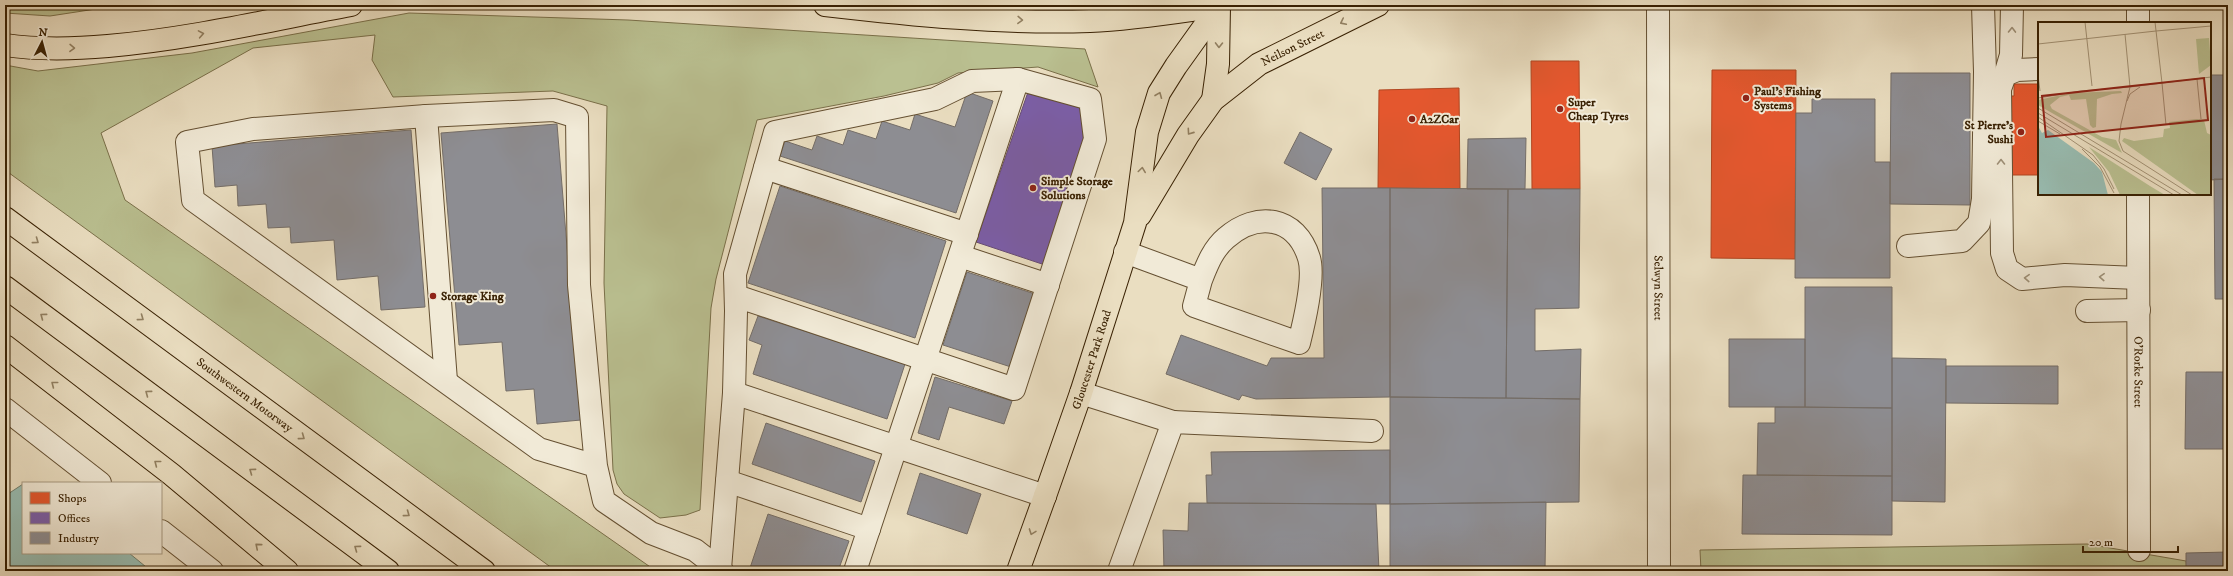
<svg xmlns="http://www.w3.org/2000/svg" width="2233" height="576" font-family="'IM FELL DW Pica',serif">
<style>
.green{fill:#bac091;stroke:#7a704a}
.water{fill:#98bcb1;stroke:#727e6b}
.shops{fill:#e4572e;stroke:#b14721}
.offices{fill:#7b5ea7;stroke:#674c76}
.industry{fill:#8d8d92;stroke:#746d67}
.lines{fill:none;stroke-linecap:round;stroke-linejoin:round}
.minor-casing{stroke:#655032;stroke-width:24}
.major-casing{stroke:#392103;stroke-width:24}
.highway-casing{stroke:#392103;stroke-width:24}
.minor{stroke:#f1ead7;stroke-width:22}
.major{stroke:#eadec1;stroke-width:22}
.highway{stroke:#eadec1;stroke-width:22}
.oneway{stroke:#928062}
.oneway2{stroke:#9e9078}
.poi-dot{fill:#8f2418;stroke:#f1ead7;stroke-width:1.5}
.labels{text-anchor:middle;stroke-width:4;stroke-linejoin:round;paint-order:stroke}
.street-label{font-size:12px;fill:#392103;stroke:#f1ead7}
.poi-label{font-size:12px;font-weight:bold;fill:#392103;stroke:#f1ead7;text-anchor:start}
.inset-road{fill:none;stroke:#a39275;stroke-width:1}
.view{fill:#8f2418;fill-opacity:0.15;stroke:#8f2418;stroke-width:2}
.inset-edge{fill:none;stroke:#392103;stroke-width:2}
</style>
<rect width="100%" height="100%" fill="#eadec1"/>
<filter id="stains"><feTurbulence type="fractalNoise" baseFrequency=".005" numOctaves="4"/><feColorMatrix values="0 0 0 0 .2 0 0 0 0 .09 0 0 0 0 .02 0 0 0 .5 -.17"/></filter>
<radialGradient id="worn" r=".72"><stop offset=".6" stop-color="#630" stop-opacity="0"/><stop offset="1" stop-color="#630" stop-opacity=".3"/></radialGradient>
<!-- green -->
<path class="green" d="M5,5h117l-72,11 -45,-3z
M409,13l219,7 457,29 13,38 -60,-20 -80,6 -20,10 -54,13 -127,24 -41,159 -5,29 -11,202 -14,5 -26,3 -36,-24 -7,-10 -4,-14 -9,-187 3,-177 -54,-15 -160,6 -21,-37 3,-25 -122,13 -152,85 24,67 531,371h-100l-551,-401v-105l33,6 154,-18z
M2087,544l99,17 1,10h-486l-1,-21z"/>
<!-- water -->
<path class="water" d="M23,484v69h106l22,18h-146v-75z"/>
<!-- shops -->
<path class="shops" d="M1531,61h48l1,128h-48z
M1712,70h84l-1,189 -84,-1z
M2014,84h25v91h-30v-79h5z
M1459,88l1,101 -82,-1 1,-98z"/>
<!-- offices -->
<path class="offices" d="M1028,92l59,18 1,24 -43,131 -69,-23z"/>
<!-- industry -->
<path class="industry" d="M1891,73h79v132l-80,-1z
M2210,75h18v104l-18,1z
M967,92l26,9 -37,112 -176,-57 5,-15 27,9 5,-14 26,9 5,-15 28,9 6,-18 28,9 5,-16 40,13z
M1812,99h63v63h15v116h-95l1,-165h16z
M557,124l24,296 -44,4 -3,-35 -28,2 -4,-49 -43,3 -18,-212z
M411,130l14,177 -44,3 -3,-34 -41,4 -3,-40 -43,3 -1,-16 -22,1 -2,-24 -28,2 -1,-21 -22,2 -3,-41z
M1300,132l32,17 -16,31 -32,-17z
M1526,138l-1,51h-58l1,-50z
M2214,179h14v120h-13z
M780,186l166,55 -31,97 -167,-55z
M1322,188h68v209l-134,2 -14,-4 -3,5 -73,-26 15,-39 86,31 4,-8h53z
M1390,188l118,1 -2,209 -116,-1z
M1508,189h72l-1,119 -44,1v42l46,-2 -1,50 -74,-1z
M967,272l68,22 -24,73 -68,-22z
M1805,287h87v121l-87,-1z
M2225,299h3v71h-3z
M758,316l147,48 -18,55 -134,-45 9,-29 -13,-5z
M1729,339h76v68h-76z
M1892,358l54,1 -1,143 -53,-1z
M1946,366h112v38l-112,-1z
M2186,372h42v77h-43z
M935,377l77,24 -8,23 -55,-17 -10,33 -21,-7z
M1390,397l190,2 -1,103 -189,2z
M1775,407l117,1v68l-135,-1 1,-52h17z
M766,423l109,38 -14,41 -109,-38z
M1390,450v54l-183,-1 -1,-28h6l-1,-23z
M920,473l61,21 -14,40 -60,-20z
M1743,475l149,1v59l-150,-1z
M1546,502l-1,69h-155v-67z
M1189,503l187,1 3,67h-215l-1,-41 25,1z
M768,514l81,27 -11,30h-84l-4,-3z
M2228,552v19h-42v-18z"/>
<g class="lines">
<defs>
<g id="minor">
<path id="s1" d="M1658,5l1,566"/>
<path d="M2138,5v18"/>
<path d="M2039,69l-22,1 -12,5 -5,14 2,164 5,16 15,10 43,-4 73,3"/>
<path d="M2005,75l6,-20 1,-50"/>
<path d="M426,116l20,265"/>
<path d="M765,168l202,66"/>
<path id="s2" d="M2138,194l1,356"/>
<path d="M1908,246l54,-5 17,-18 4,-24 2,-127 -2,-67"/>
<path d="M1125,252l76,28c6,-15 12,-31 25,-42 31,-27 70,-22 83,20 6,19 -5,65 -10,85l-105,-37 7,-26"/>
<path d="M960,256l88,29"/>
<path d="M2087,311l52,-1"/>
<path d="M734,393l311,103"/>
<path d="M1081,393l92,29"/>
<path d="M5,409l95,74"/>
<path d="M596,466l-17,-181 -2,-168 -23,-7 -128,6 -173,13 -66,13 6,58 346,249 57,17 8,35 47,32 44,17 27,21"/>
<path d="M727,481l142,48"/>
<path d="M161,531l51,40"/>
<path d="M720,569l14,-176 2,-82 -1,-37 40,-142 160,-33 37,-18 46,-2 72,20 5,40 -81,250 -278,-93"/>
<path d="M855,571l163,-492"/>
<path d="M1119,571l54,-149 199,9"/>
</g>
<g id="major">
<path d="M1213,100l5,-36 1,-58"/>
<path id="s3" d="M1140,215l48,-80 25,-35 46,-36 119,-59"/>
<path id="s4" d="M1045,496l36,-103 54,-170 12,-91 12,-39 17,-27 43,-60"/>
</g>
<g id="highway">
<path d="M825,5c87,10 177,19 265,16 44,-2 86,-9 129,-15"/>
<path d="M5,45c34,5 69,4 103,1 82,-7 162,-26 243,-41"/>
<path id="s5" d="M5,218l479,353"/>
<path d="M5,287l383,284"/>
<path d="M5,346l166,128 116,97"/>
<path d="M1018,571l27,-75"/>
</g>
</defs>
<!-- minor casing -->
<use href="#minor" class="minor-casing"/>
<!-- major casing -->
<use href="#major" class="major-casing"/>
<!-- highway casing -->
<use href="#highway" class="highway-casing"/>
<!-- minor -->
<use href="#minor" class="minor"/>
<!-- major -->
<use href="#major" class="major"/>
<!-- highway -->
<use href="#highway" class="highway"/>
</g>
<!-- one-way arrows -->
<defs><path id="oneway-chevron" d="M-2-3.5L2.5 0L-2 3.5" fill="none" stroke-width="1.6" stroke-linecap="round" stroke-linejoin="round"/></defs>
<g class="oneway">
<use href="#oneway-chevron" transform="translate(1020 20) rotate(2)"/>
<use href="#oneway-chevron" transform="translate(1343 22) rotate(154)"/>
<use href="#oneway-chevron" transform="translate(201 34) rotate(-10)"/>
<use href="#oneway-chevron" transform="translate(1219 45) rotate(91)"/>
<use href="#oneway-chevron" transform="translate(72 48) rotate(1)"/>
<use href="#oneway-chevron" transform="translate(1159 95) rotate(-68)"/>
<use href="#oneway-chevron" transform="translate(1190 132) rotate(125)"/>
<use href="#oneway-chevron" transform="translate(1142 170) rotate(-82)"/>
<use href="#oneway-chevron" transform="translate(36 241) rotate(36)"/>
<use href="#oneway-chevron" transform="translate(43 316) rotate(-143)"/>
<use href="#oneway-chevron" transform="translate(141 318) rotate(36)"/>
<use href="#oneway-chevron" transform="translate(54 384) rotate(-142)"/>
<use href="#oneway-chevron" transform="translate(148 393) rotate(-143)"/>
<use href="#oneway-chevron" transform="translate(302 437) rotate(36)"/>
<use href="#oneway-chevron" transform="translate(157 463) rotate(-142)"/>
<use href="#oneway-chevron" transform="translate(252 471) rotate(-144)"/>
<use href="#oneway-chevron" transform="translate(407 514) rotate(36)"/>
<use href="#oneway-chevron" transform="translate(1032 532) rotate(110)"/>
<use href="#oneway-chevron" transform="translate(258 546) rotate(-140)"/>
<use href="#oneway-chevron" transform="translate(357 548) rotate(-144)"/>
</g>
<g class="oneway2">
<use href="#oneway-chevron" transform="translate(2012 30) rotate(-89)"/>
<use href="#oneway-chevron" transform="translate(2001 162) rotate(-90)"/>
<use href="#oneway-chevron" transform="translate(2102 277) rotate(-177)"/>
<use href="#oneway-chevron" transform="translate(2027 278) rotate(-177)"/>
</g>
<!-- markers -->
<g class="poi-dot">
<circle cx="1746" cy="98" r="4"/>
<circle cx="1560" cy="109" r="4"/>
<circle cx="1412" cy="119" r="4"/>
<circle cx="2021" cy="132" r="4"/>
<circle cx="1033" cy="188" r="4"/>
<circle cx="433" cy="296" r="4"/>
</g>
<g class="labels">
<!-- street labels -->
<g class="street-label">
<text dy="4" stroke="none"><textPath href="#s3" startOffset="232">Neilson Street</textPath></text>
<text dy="4" stroke="none"><textPath href="#s1" startOffset="283">Selwyn Street</textPath></text>
<text dy="4" stroke="none"><textPath href="#s4" startOffset="144">Gloucester Park Road</textPath></text>
<text dy="4" stroke="none"><textPath href="#s2" startOffset="178">O'Rorke Street</textPath></text>
<text dy="4" stroke="none"><textPath href="#s5" startOffset="298">Southwestern Motorway</textPath></text>
</g>
<!-- poi labels -->
<g class="poi-label">
<text x="1754" y="95">Paul's Fishing<tspan x="1754" dy="14">Systems</tspan></text>
<text x="1568" y="106">Super<tspan x="1568" dy="14">Cheap Tyres</tspan></text>
<text x="1420" y="123">A2ZCar</text>
<text x="2013" y="129" text-anchor="end">St Pierre's<tspan x="2013" dy="14">Sushi</tspan></text>
<text x="1041" y="185">Simple Storage<tspan x="1041" dy="14">Solutions</tspan></text>
<text x="441" y="300">Storage King</text>
</g>
</g>
<!-- overview -->
<g transform="translate(2038 22)">
<rect width="173" height="173" fill="#eadec1"/>
<path d="M171,16l2,27 -12,9 -3,-35zM83,69l1,2 -10,1 -15,5 -1,28 -3,1 -3,-3 -4,-26 -15,1 -2,-5 -9,2 -10,8 2,4 50,28 14,3 6,13 -84,-48v-5l33,-7zM159,97l7,1 3,13 4,2v60h-13l-76,-54 2,-3 10,3 29,-4 1,-8 6,-1 -1,-6zM51,125l61,39 15,9h-45l-11,-23z" fill="#bac091"/>
<path d="M0,104l4,7 6,-3 46,33 8,9 6,23h-70z" fill="#98bcb1"/>
<path class="inset-road" d="M47,0l7,64M117,0l7,61M118,9l55,-5M87,12l5,53M0,22l118,-13M0,53l2,16M159,57l4,40M124,61l4,42M92,65l81,-10M0,76l43,-7 49,-4M89,79l3,-7 10,-7M0,86l144,87M0,91l136,82M0,95l55,38 11,14 10,20M0,99l22,13M83,102l9,-37M83,102l-2,17 4,10 69,44M44,127l18,18 14,26"/>
<path class="view" d="M166,56l4,42 -162,17 -4,-41z"/>
<rect width="173" height="173" class="inset-edge"/>
</g>
<!-- margin -->
<rect width="2233" height="576" fill="none" stroke="#eadec1" stroke-width="20"/>
<rect x="6" y="6" width="2221" height="564" fill="none" stroke="#392103" stroke-width="2"/>
<rect x="10" y="10" width="2213" height="556" fill="none" stroke="#392103"/>
<!-- legend -->
<rect x="22" y="482" width="140" height="72" fill="#f1ead7" stroke="#a79a82"/>
<rect x="30" y="492" width="20" height="12" fill="#e4572e" stroke="#a79a82"/>
<text x="58" y="502" font-size="12" fill="#392103">Shops</text>
<rect x="30" y="512" width="20" height="12" fill="#7b5ea7" stroke="#a79a82"/>
<text x="58" y="522" font-size="12" fill="#392103">Offices</text>
<rect x="30" y="532" width="20" height="12" fill="#8d8d92" stroke="#a79a82"/>
<text x="58" y="542" font-size="12" fill="#392103">Industry</text>
<!-- north arrow -->
<g transform="translate(42 42) rotate(6)" stroke="#f1ead7" stroke-width="3" paint-order="stroke">
<path d="M0-3L7 15L0 10L-7 15Z" fill="#392103"/>
<text y="-6" font-size="11" font-weight="bold" text-anchor="middle" fill="#392103">N</text>
</g>
<!-- scale -->
<path d="M2083 546v6h95v-6" fill="none" stroke="#392103" stroke-width="2"/>
<text x="2089" y="546" font-size="12" fill="#392103" stroke="#f1ead7" stroke-width="3" paint-order="stroke">20 m</text>
<rect width="100%" height="100%" filter="url(#stains)"/>
<rect width="100%" height="100%" fill="url(#worn)"/>
</svg>
